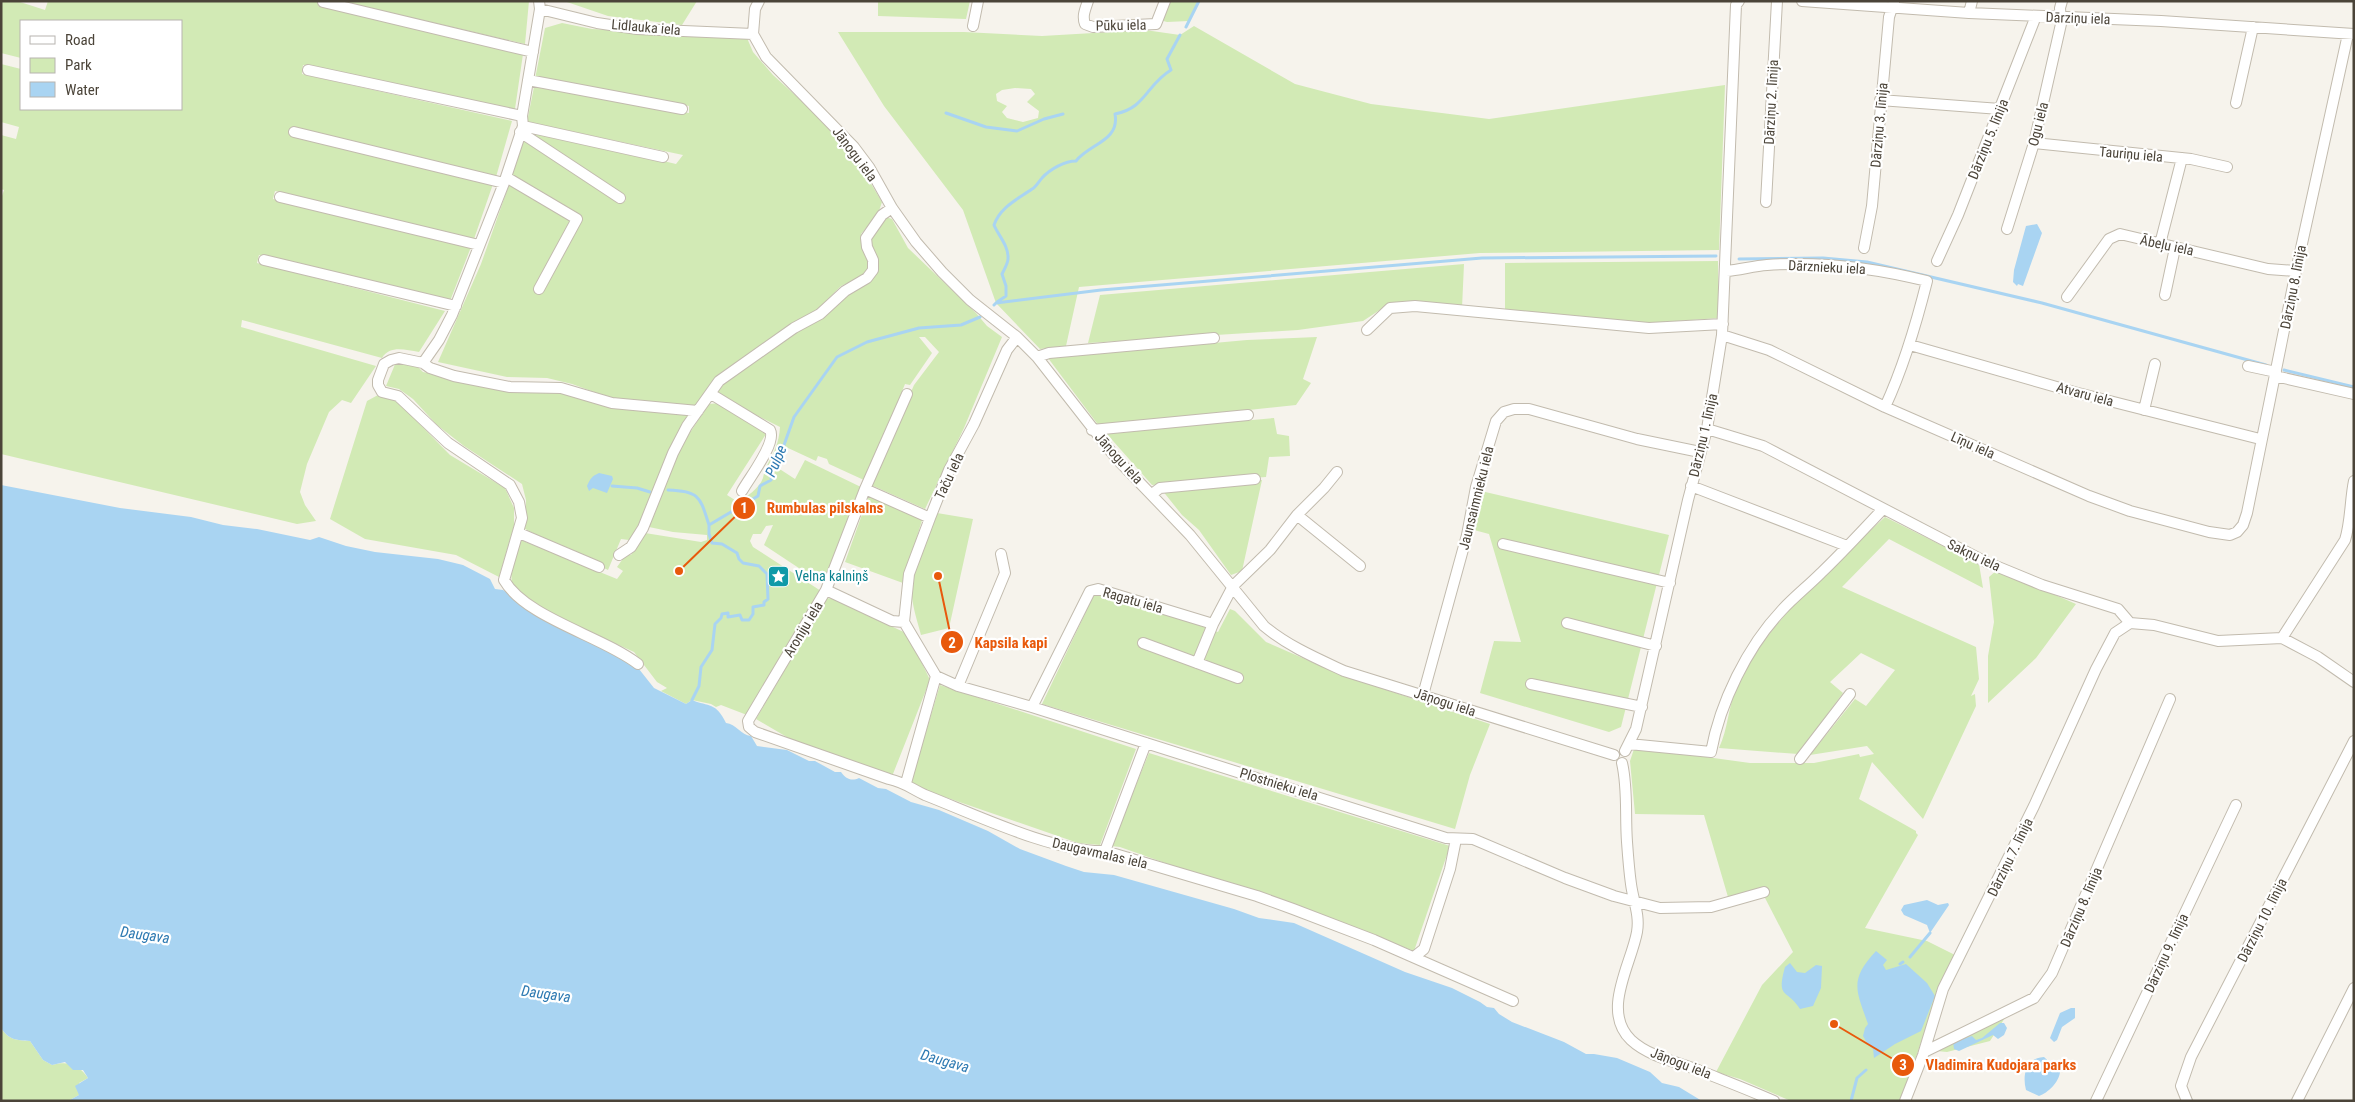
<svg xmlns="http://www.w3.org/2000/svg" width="2355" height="1102" font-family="'Roboto Condensed',sans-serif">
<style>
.green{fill:#d2eab5;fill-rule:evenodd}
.water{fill:#a9d4f2}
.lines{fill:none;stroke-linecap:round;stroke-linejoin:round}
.stream{stroke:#a9d4f2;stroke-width:3}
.street-casing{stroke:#c2bbae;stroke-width:12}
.street{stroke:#fff;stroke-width:10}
.labels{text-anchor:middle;stroke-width:4.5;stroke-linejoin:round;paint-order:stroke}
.street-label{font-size:14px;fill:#4b4439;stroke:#fff}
.culture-label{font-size:14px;fill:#0d838f;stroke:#fff;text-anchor:start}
.water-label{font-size:15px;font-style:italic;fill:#2e7ab2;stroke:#fff}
.leader{fill:none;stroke:#e8590c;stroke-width:2}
.callout-dot{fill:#e8590c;stroke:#fff;stroke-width:2}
.mark-label{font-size:15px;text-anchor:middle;font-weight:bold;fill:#fff}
.callout-label{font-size:15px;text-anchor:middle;font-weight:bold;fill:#e8590c;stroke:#fff;stroke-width:4.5;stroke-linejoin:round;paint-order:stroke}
</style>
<rect width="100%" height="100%" fill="#f6f3ec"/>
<!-- green -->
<path class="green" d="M1,1h16l28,9 3,-9h271l-1,5 205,48 -8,55 -212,-44 -1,9 210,47 -16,56 -205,-49 -2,7 204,49 -19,55 -199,-48 -2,8 198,48 -21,54 -191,-46 -2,8 188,48 -26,41c-14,-2 -29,-7 -37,6l-140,-38 -1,7 135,39 -25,37 -9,-3 -13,12 -22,52 -7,28 5,13 11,16 -19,3 -296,-70v-255l3,-9 -3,-1v-54l15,4 3,-12 -18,-5v-58l20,5v40h160v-88h-160v37l-20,-5z
M340,1h189l-4,43z
M564,1h133l-15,24 -74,-9z
M878,1h92l-4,18 -88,-3z
M1168,1h31l-10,20 -22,1 -7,-2z
M562,23l30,6 155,9 6,14 20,23 34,31 48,51 27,45 -4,12 -17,20 8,30 -4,11 -24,11 -27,27 -95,61 -24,33 -79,-7 -44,-16 -25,-6 -40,-1 -69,-15 43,-98 29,-82 60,39 -35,71 6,1 40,-75 -69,-42 11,-38 100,65 3,-3 -101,-68v-4l151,36 7,-9 -156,-33 7,-35 155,26v-7l-154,-27 10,-51z
M1194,26l101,58 76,20 118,15 236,-34 -6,165 -239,3 -401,34 -13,59 -26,3 -44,-46 -33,-93 -79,-104 -46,-74h126l78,4 103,-6 35,5zM1015,88l16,1 4,5 -8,8 12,9 -1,7 -15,4 -16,-4 -5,-6 5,-6 -10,-5 -1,-7 6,-4z
M886,217l6,2 16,29 68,65 11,13 15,11 -38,91 -39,81 -54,-24 43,-100 25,-33 -14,-15h-6l13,16 -22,32 -5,-1 -39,97 -37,-17 -2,-5 -9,-3 -2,5 -28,-13 -13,18 20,13 10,-19 58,28 -38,92 -5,2 -56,-37 9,-20 -7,1 -5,8h-8l-3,7 3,6 68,44 -74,124 -26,-10 -5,2 -5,-3 -19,-4 -6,4 -25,-13 6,-3 -10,-6 -23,-30 -87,-40 -35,-26 -1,-16 10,-30 96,39 6,-8 -6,-4 10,-14 4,2 14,-22 56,9 6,-2v-5l-34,-3 -24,-5 28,-75 32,-48 11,-1 48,28 -41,64 11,7c9,-6 21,-13 25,-24 1,-4 1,-7 3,-11 8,-14 13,-24 14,-40l-64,-32 6,-11 73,-54 30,-17 52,-50 -7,-26z
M1718,261l1,57 -70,5 -144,-13v-47z
M1464,264l-2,44 -73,-4 -26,17 -65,9 -210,13 12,-48z
M1317,337l-14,42 8,4 -15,22 -197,21 -51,-68 199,-18z
M396,362l22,5 5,5 79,17 63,4 126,22 -23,38 -31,76 -8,11 -8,-1 -13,31 -83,-41 1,-29 -4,-16 -58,-38 -27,-21 -24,-26 -14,-10 -13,-3z
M378,395l17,4 55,56 55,33 9,20v18l-15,51 -43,-22 -91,-16 -35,-20 37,-118z
M1274,418l3,16 12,2 1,20 -21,1 -3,20 -114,8 -46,-52z
M1262,480l-20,91 -11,4 -32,-45 -17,-15 -20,-25z
M1481,491l188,44 -48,192 -12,5 -129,-39 14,-52 27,1 -32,-108 -15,-4z
M869,495l54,22 -20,66 -58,-21z
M937,513l36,6 -24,109 -28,7c-4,-16 -11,-34 -9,-51 3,-16 18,-57 25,-71z
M1885,517l94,47 4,24 -94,-49 -47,48 134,60 3,32 -8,17 4,-2 1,12 -53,113 -51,-57 -13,37 57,32v2l2,2 -53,93 62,13 28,14 -14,29 -40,117h-110l-51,-22 -24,-7 46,-87 31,-33 -29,-56 -36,1 -24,-82 -69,-1 -5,-53 4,-12h14l102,14h64l45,-9 1,3 14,-3 -7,-8 -57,9 45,-56 11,7 29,-36 -34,-17 -31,29 13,11 -45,61 -79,-6c9,-19 9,-40 17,-59 32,-70 95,-121 149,-172z
M1997,570l79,34 -40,54 -48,45v-47l6,-34 -5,-45z
M1101,590l117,42 12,-23 5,2 31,31 78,34 146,48 -20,51 -15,54 -413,-125 51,-107z
M827,598l6,1 75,35 22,46 -39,99 -77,-26 -58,-34z
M940,685l196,64 -36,96 -22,-2 -168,-58z
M1149,753l301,93 -36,105 -139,-53 -48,-13 -107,-38 -9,-1z
M2012,1007l-22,34 -43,11 -21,-2z
M1,1028c8,12 15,12 29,13l13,19 9,5c16,-4 26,-1 36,13l-9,5v12l-11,6h-67z"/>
<!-- water -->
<path class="water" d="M2037,224l5,9 -19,53 -5,-2 -1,2 -4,-4 1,-12 12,-44z
M599,473l13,3 1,3 -6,14 -14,-5 -4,3 -2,-5c3,-7 5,-10 12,-13z
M1,485l119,23 71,9 32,8 34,4 53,11 9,-3 27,9 29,6 63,7 25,6 27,14 5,10 8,1 12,8v3l106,58 6,-1 8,6 19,24 32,16 6,-4c17,7 24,2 34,23 10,1 15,12 25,13l6,10 30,4 22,11h6l20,11h6c4,6 10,10 18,6l19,10 8,1 25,13 28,8 49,21 32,18 46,17 18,6 30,3 120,34 25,9 35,5 111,49 47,16 28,14 7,5 7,1 5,6 13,8 52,20 22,12h8l23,4 33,14 12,11 17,4 23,14h-1634l11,-6 -4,-9 13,-8 -5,-8h-10l-8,-8 -13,3 -9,-5 -13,-19c-14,-1 -21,-1 -29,-13z
M1927,900l11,5 10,-2 1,2 -19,28 -3,-8 -23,-10 -3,-5 3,-5z
M1876,951l11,9 -4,5 3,5 20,-6 21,19 8,13 -14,35 -26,13 -21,14 -1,-9 -5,-4 -5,-9 2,-8 3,-4c-12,-34 -19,-44 8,-73z
M1790,963l7,9 8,1 11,-8 6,1 -1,22 -8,18 -13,3c-13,-21 -24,-9 -15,-42z
M2071,1008h4v10l-13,9 -5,13 -3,2 -4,-4 10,-25z
M2000,1023h4l3,5 -3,7 -6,4 -5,-4 -34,16 -5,-2 -1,-7 19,-6 4,4 6,-2z
M2044,1057l16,15c-1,10 -12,21 -21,24l-13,-6c-4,-15 0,-32 18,-33z"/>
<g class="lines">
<!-- stream -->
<path class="stream" d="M1186,27l13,-26
M946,113l40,14 31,4 27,-12 19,-5
M1739,259l84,-1 44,4 175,41 224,62
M997,302l9,-6v-10l-4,-12c2,-4 6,-11 6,-15 1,-13 -10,-24 -14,-34 6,-18 24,-26 38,-36 4,-2 7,-8 10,-11 8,-9 23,-17 34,-17 13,-17 44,-20 39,-47 31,-6 31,-29 56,-44l-4,-11 13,-24
M994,305l2,-2 105,-13 381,-32 234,-2
M2284,370l70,17
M612,486l25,2 13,4
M668,490c32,1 32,7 41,35
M692,700l7,-14 2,-19 11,-17 3,-26 6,-6 1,-4 6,-1v4l12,-2 2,5h7l4,-6v-7l11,-2v-3l4,-3 -1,-25 -8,-8 -16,-3 -4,-4 -2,-6 -15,-9 -10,-1 -3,-9v-9l49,-29 2,-10 11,-6 1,-15 12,-20 10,-28 43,-60 30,-15 52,-14 42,-3 19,-8
M1910,957l20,-24
M1900,964l3,-2
M1851,1101l6,-23 9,-8"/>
<defs>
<path id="street" d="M759,1l-4,8 -2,25 13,23 88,90 15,20 23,41 24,34 26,30 28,28 47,37 20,20 79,101 74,77 74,91c24,20 52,32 80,45l270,84
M1088,1c-3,9 -6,15 -3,23l8,3 63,-3 9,-23
M1802,1l167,12 192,8 193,13
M323,2l210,50
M540,9l57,14 40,6 116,5
M1969,13l3,-12
M973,26l5,-25
M308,70l214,46
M528,80l154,29
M1880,100l120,9
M2236,103l17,-76
M523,126l140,31
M294,132l210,51
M520,132l100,66
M2034,143l157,16 36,8
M506,177l71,42 -38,70
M280,197l199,48
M1766,202l11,-201
M2007,229l27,-86 27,-119 -1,-16 2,-7
M2160,244l22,-86
M1864,248l8,-42 17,-189 5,-15
M264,260l192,46
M1937,261l21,-46 78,-199
M1726,271c14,-1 27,-5 41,-6 54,-4 108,3 160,16 -11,44 -23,85 -42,126
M2165,295l10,-47
M2067,297l42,-58 11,-5 148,35 28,2
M1367,330l23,-22 25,-2 234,22 74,-4
M1722,335l47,15 116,57 204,89 41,15 79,21 21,3 7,-3 6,-7 4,-12 49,-242 52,-237
M1910,345l164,47 186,47
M1037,357l12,-4 165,-15
M423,363l16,-23 13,-25 52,-132 19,-57 -1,-10 18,-107 -1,-8
M2248,366l28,6
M2275,376l79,18
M711,394l59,36c7,13 -21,48 -28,61
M907,394l-42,95 -39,101 -78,131 1,6 6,5 134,47c17,4 21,9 36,16 49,19 130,58 180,56l152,45 36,13 81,31 139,61
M2144,410l11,-46
M1707,429l56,17 223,116 56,23 76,24 12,14 24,2 64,16 64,-3 36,19 36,25
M1092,430l156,-15
M1691,486l156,60
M865,489l65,29
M1152,494l8,-6 95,-9
M1297,515l63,51
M519,533l80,34
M1503,544l167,39
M619,555l12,-8 12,-19 30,-75 14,-27 32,-45 75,-53 26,-14 25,-23 22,-13 6,-8v-10l-6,-13 -1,-9 16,-23 10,-7
M826,590l66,31 12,1 32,54 22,10 74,21 414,131 27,1 92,39 49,18 46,12 51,-1 53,-15
M904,622l5,-48 21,-56 19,-48 25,-46 33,-74 10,-13
M1567,623l89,23
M2282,638l63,-98c6,-19 5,-40 9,-59
M1143,643l95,35
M1197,663l16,-39 20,-38 37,-36 27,-35 27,-27 13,-16
M638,664c-36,-28 -112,-46 -134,-84l18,-62 -3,-16 -9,-17 -62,-42 -50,-47 -16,-4 -4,-7v-5l6,-16 7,-4 8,-2 24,5 7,5 24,8 56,11 51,1 51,15 86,8
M1531,684l111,23
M958,686l47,-113 -4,-19
M1423,695l44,-160 9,-48 20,-66 8,-9 10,-3h15l108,30 63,13
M1032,707l58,-116 8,-2 115,35
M1629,744l82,8c9,-49 36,-105 71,-142 12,-13 26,-24 39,-37 21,-20 41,-42 61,-63
M1625,751l11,-22 52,-229 19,-71 15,-94 14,-330 3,-4
M1800,759l50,-65
M1622,763c6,26 3,52 5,79 1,14 2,28 4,42 2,16 9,31 6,48 -6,33 -36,79 -6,108 16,15 41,21 62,28 27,11 54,21 81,33
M906,783l30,-107
M1105,851l41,-108
M1414,957l10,-8 26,-80 6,-30
M1924,1052l110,-54 18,-25 118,-274
M1905,1101l18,-46 20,-66 91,-183 62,-137 19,-36 15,-10
M2096,1101l140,-296
M2187,1101l-6,-15 10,-29 163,-316
M2297,1101l57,-113"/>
</defs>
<!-- street casing -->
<use href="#street" class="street-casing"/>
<!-- street -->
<use href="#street" class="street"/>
</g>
<!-- icons -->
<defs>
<symbol id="sight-square" viewBox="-11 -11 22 22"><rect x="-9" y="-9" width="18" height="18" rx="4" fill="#0f9aa8" stroke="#fff"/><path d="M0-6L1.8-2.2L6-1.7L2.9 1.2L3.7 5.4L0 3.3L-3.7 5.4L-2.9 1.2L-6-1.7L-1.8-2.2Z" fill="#fff"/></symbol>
</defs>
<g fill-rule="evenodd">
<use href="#sight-square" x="766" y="564" width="25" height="25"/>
</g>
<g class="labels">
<!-- street labels -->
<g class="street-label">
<text transform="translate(2078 18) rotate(2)" y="5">Dārziņu iela</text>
<text transform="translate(1121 25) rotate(-1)" y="5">Pūku iela</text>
<text transform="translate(646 27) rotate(5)" y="5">Lidlauka iela</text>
<text transform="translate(1771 102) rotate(-87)" y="5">Dārziņu 2. līnija</text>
<text transform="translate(2038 124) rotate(-76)" y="5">Ogu iela</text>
<text transform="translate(1879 125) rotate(-85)" y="5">Dārziņu 3. līnija</text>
<text transform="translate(1988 139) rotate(-68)" y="5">Dārziņu 5. līnija</text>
<text transform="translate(855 154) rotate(53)" y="5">Jāņogu iela</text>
<text transform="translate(2131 154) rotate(5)" y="5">Tauriņu iela</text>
<text transform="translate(2167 245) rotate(12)" y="5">Ābeļu iela</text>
<text transform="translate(1827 267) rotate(3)" y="5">Dārznieku iela</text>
<text transform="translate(2293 287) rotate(-79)" y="5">Dārziņu 8. līnija</text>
<text transform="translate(2085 394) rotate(15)" y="5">Atvaru iela</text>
<text transform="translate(1703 435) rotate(-77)" y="5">Dārziņu 1. līnija</text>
<text transform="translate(1973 445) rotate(24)" y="5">Līņu iela</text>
<text transform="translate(1119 458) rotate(48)" y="5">Jāņogu iela</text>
<text transform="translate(949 476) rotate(-65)" y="5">Taču iela</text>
<text transform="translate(1476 498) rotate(-76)" y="5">Jaunsaimnieku iela</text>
<text transform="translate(1974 555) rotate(25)" y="5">Sakņu iela</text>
<text transform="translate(1133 600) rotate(16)" y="5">Ragatu iela</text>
<text transform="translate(803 629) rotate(-59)" y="5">Aroniju iela</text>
<text transform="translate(1445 702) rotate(18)" y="5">Jāņogu iela</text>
<text transform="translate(1279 784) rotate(17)" y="5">Plostnieku iela</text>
<text transform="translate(1100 853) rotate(13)" y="5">Daugavmalas iela</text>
<text transform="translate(2010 857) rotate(-64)" y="5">Dārziņu 7. līnija</text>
<text transform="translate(2081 907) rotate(-67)" y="5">Dārziņu 8. līnija</text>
<text transform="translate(2262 920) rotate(-63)" y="5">Dārziņu 10. līnija</text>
<text transform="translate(2166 953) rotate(-65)" y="5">Dārziņu 9. līnija</text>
<text transform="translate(1681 1063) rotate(21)" y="5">Jāņogu iela</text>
</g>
<!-- culture labels -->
<g class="culture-label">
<text x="795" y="581">Velna kalniņš</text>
</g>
<!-- water labels -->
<g class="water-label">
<text transform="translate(776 461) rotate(-67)" y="5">Pulpe</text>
<text transform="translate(145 935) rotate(8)" y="5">Daugava</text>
<text transform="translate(546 994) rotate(8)" y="5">Daugava</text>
<text transform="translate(945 1061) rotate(16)" y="5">Daugava</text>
</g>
</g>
<!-- callouts -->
<path class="leader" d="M679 571L744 508M938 576L952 642M1834 1024L1903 1065"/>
<g class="callout-dot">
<circle cx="679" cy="571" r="5"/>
<circle cx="938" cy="576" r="5"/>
<circle cx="1834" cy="1024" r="5"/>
<circle cx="744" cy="508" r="12"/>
<circle cx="952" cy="642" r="12"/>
<circle cx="1903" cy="1065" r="12"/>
</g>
<g class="mark-label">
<text x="744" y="513">1</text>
<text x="952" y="648">2</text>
<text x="1903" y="1070">3</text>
</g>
<g class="callout-label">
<text x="825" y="513">Rumbulas pilskalns</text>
<text x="1011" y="648">Kapsila kapi</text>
<text x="2001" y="1070">Vladimira Kudojara parks</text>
</g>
<!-- border -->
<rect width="2355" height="1102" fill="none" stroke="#4b4439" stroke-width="5"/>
<!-- legend -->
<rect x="20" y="20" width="162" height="90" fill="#ffffff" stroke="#b7b4b0"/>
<rect x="30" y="36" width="25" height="8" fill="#ffffff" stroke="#b7b4b0"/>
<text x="65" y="45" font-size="15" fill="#4b4439">Road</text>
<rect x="30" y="58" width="25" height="15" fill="#d2eab5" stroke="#b7b4b0"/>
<text x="65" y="70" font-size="15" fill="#4b4439">Park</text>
<rect x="30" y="82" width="25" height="15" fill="#a9d4f2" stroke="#b7b4b0"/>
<text x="65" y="95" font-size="15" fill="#4b4439">Water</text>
</svg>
